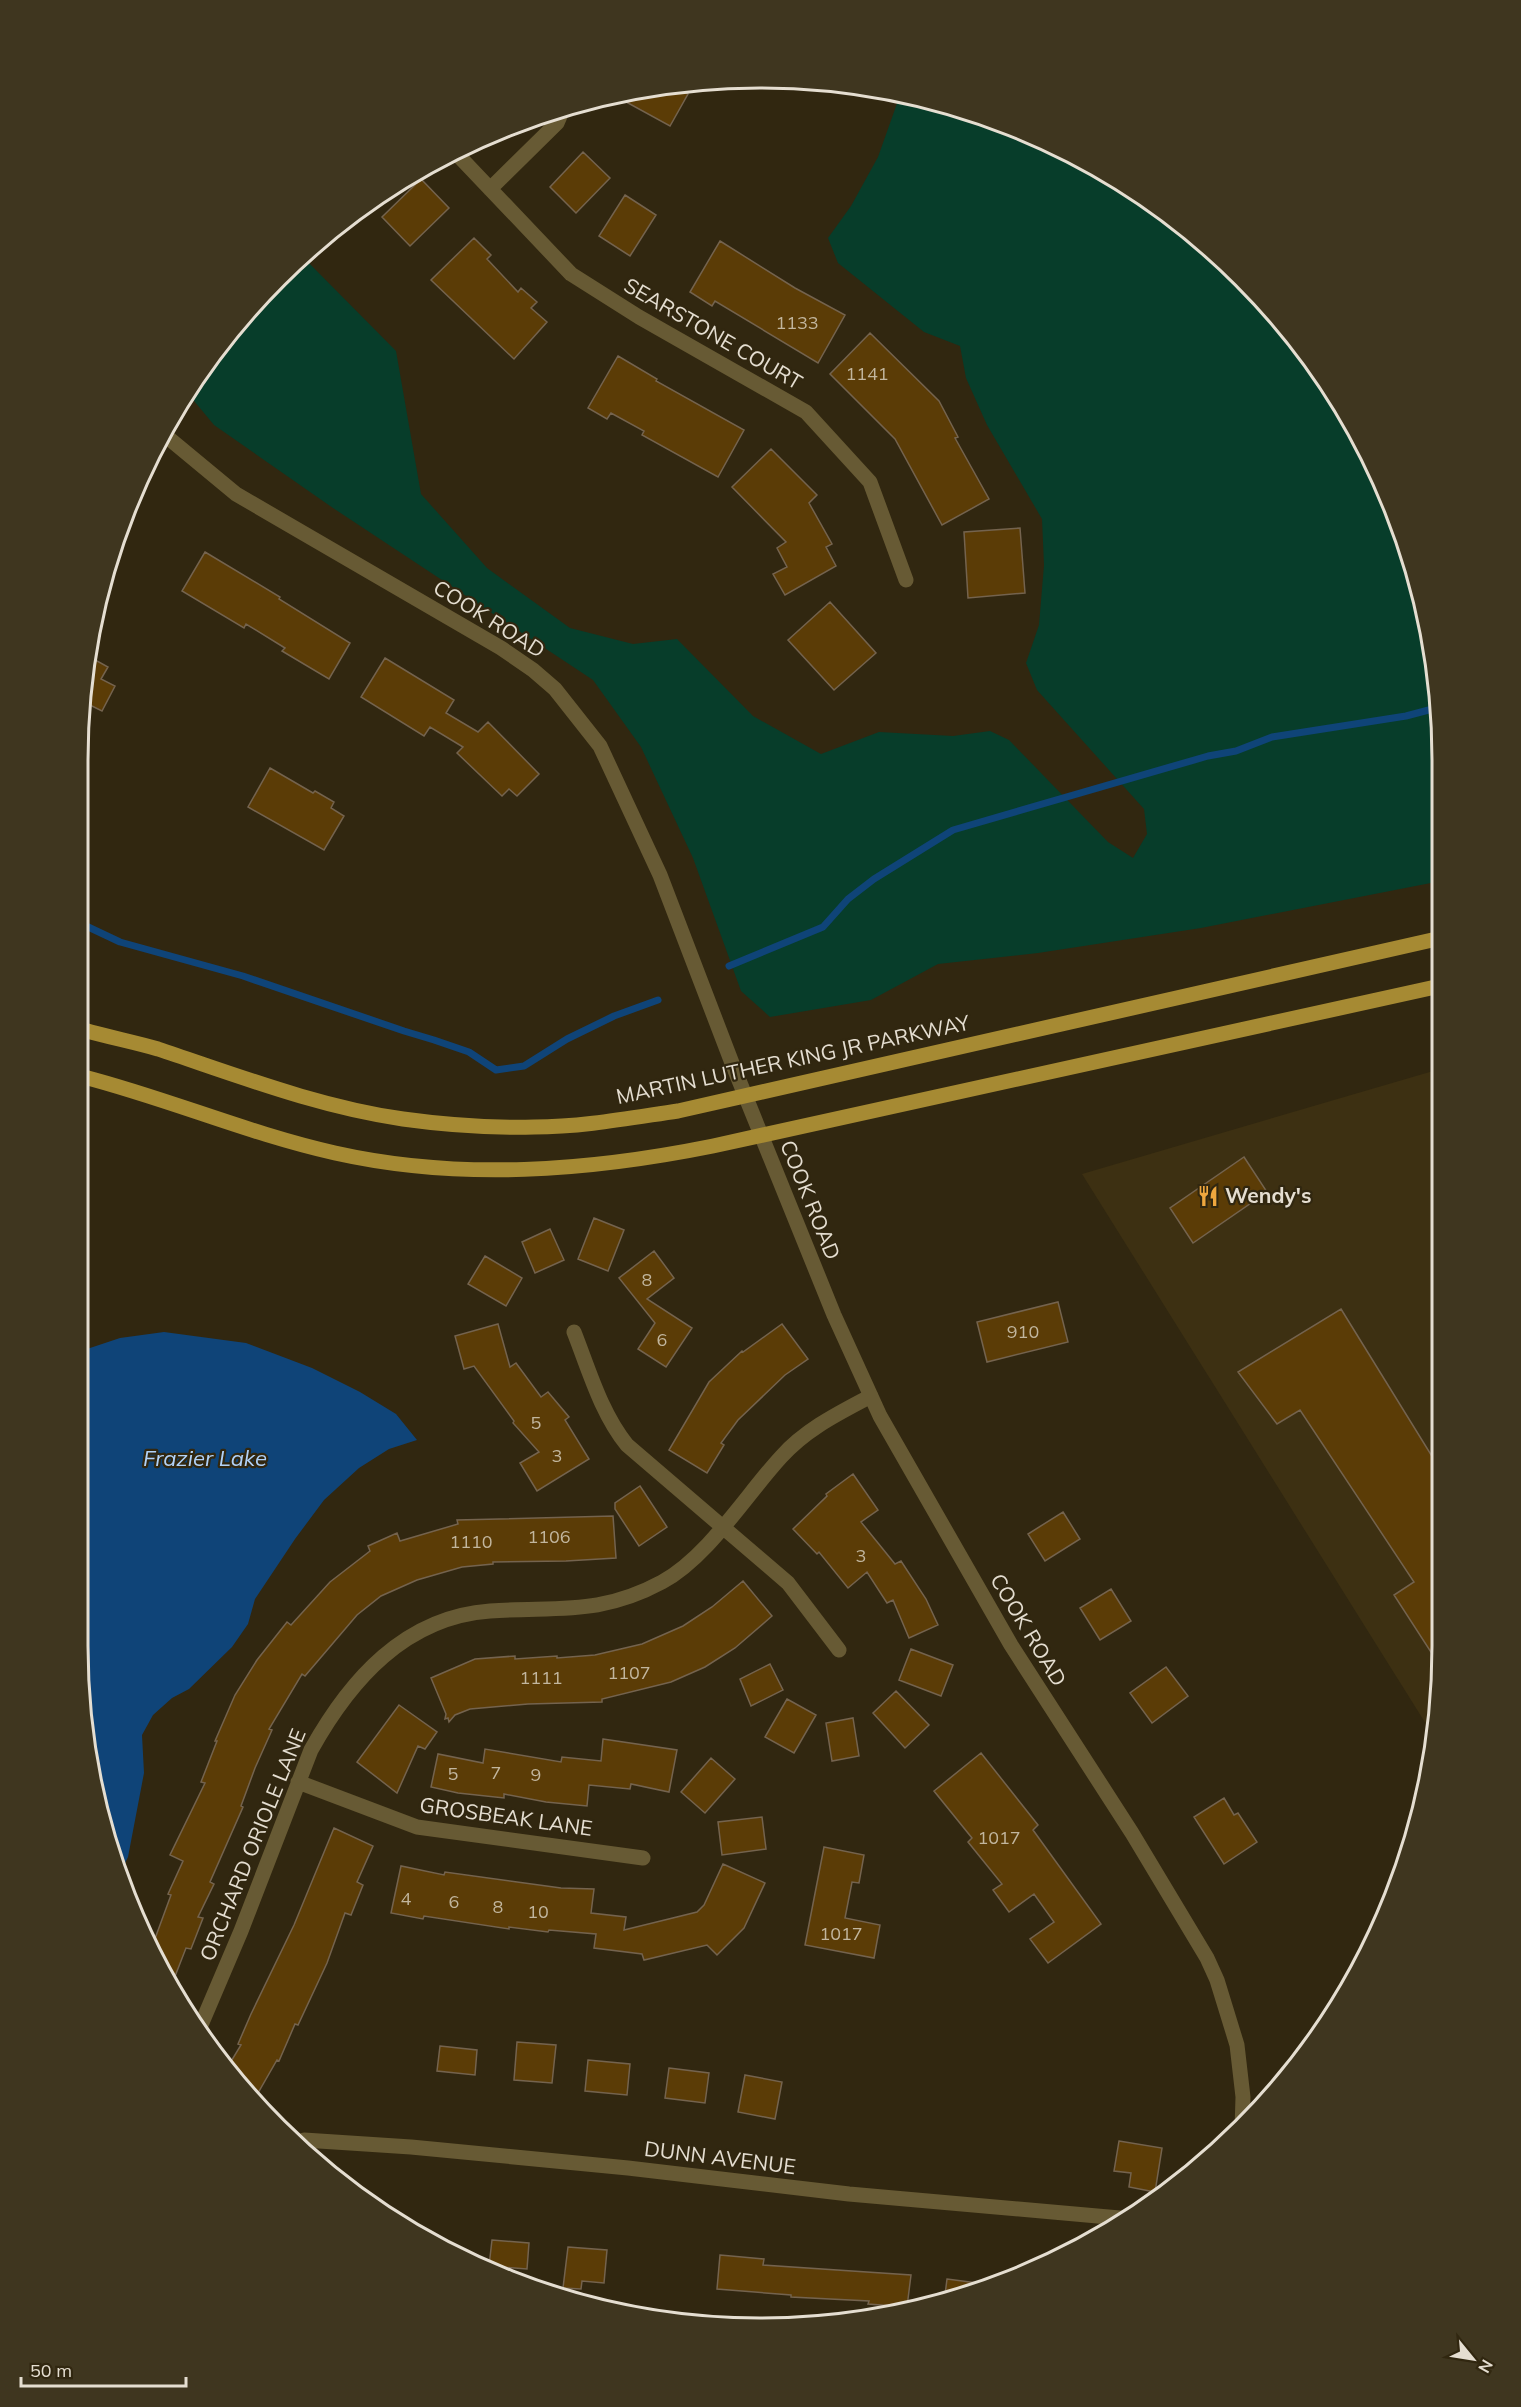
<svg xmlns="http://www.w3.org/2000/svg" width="1521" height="2407" font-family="Mulish,sans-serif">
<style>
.built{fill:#3d3012}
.green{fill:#073d2a}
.water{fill:#0f4478}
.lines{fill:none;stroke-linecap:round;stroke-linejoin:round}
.stream{stroke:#0f4478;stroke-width:7}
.building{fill:#5b3c06;stroke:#74634e;stroke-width:1.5}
.minor{stroke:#675a34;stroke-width:15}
.primary{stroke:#a68a33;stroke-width:15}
.labels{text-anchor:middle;stroke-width:4.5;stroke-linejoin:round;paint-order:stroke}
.number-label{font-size:18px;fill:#c2b69e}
.street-label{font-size:21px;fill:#e5ded1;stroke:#312710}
.poi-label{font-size:21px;font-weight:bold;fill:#e5ded1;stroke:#312710;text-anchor:start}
.water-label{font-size:22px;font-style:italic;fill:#b1d2f8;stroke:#312710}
.rim{fill:none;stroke:#e5ded1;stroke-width:3}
</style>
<rect width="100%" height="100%" fill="#312710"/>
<!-- built -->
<path class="built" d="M1440,1069l-3,666 -1,5 -354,-566z"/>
<!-- green -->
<path class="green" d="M900,95l37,6 126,48 113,70 98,92 78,109 55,121 35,175 -1,165 -240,47 -163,25 -100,11 -67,36 -101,17 -29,-26 -48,-133 -52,-111 -48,-67 -260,-172 -119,-83 -24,-29 29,-51 83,-89 94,95 25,143 66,74 83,60 63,16 44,-5 76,77 68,38 58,-22 74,4 37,-5 19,9 99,102 25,16 14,-24 -3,-25 -107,-119 -11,-27 13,-38 5,-60 -2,-46 -55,-94 -21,-47 -6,-32 -36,-14 -86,-69 -10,-25 23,-32 27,-49z"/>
<!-- water -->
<path class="water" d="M164,1332l82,11 66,25 48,24 36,22 21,26 -28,9 -30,19 -35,32 -29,39 -40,60 -7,25 -16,23 -43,42 -17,9 -19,17 -11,20 2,38 -16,84 -9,18 -5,-9 -30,-130v-386l36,-12z"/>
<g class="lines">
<!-- stream -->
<path class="stream" d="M84,925l36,17 123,34 161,55 30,9 35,12 27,18 28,-4 43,-27 47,-23 44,-16
M729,966l94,-39 25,-28 26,-20 79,-49 255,-74 28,-5 36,-14 134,-21 34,-9"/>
</g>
<!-- building -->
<path class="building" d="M670,84l18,10 -18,32 -53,-29z
M583,152l27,26 -34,35 -26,-26z
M421,179l28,29 -39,38 -28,-29z
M625,195l31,20 -26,41 -31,-20z
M474,238l17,17 -4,4 31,33 3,-4 16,14 -6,6 16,14 -33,37 -83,-79z
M720,241l75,47 50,27 -27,48 -103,-62 -3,5 -22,-14z
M870,333l69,68 19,36 -3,1 34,61 -47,26 -47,-86 -65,-65z
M618,356l39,23 -1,2 88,49 -26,47 -76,-42 2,-4 -33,-18 -4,6 -19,-11z
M771,449l46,46 -8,8 23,41 -6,3 10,19 -51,29 -12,-21 14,-7 -10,-19 9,-6 -54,-55z
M1020,528l5,65 -57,5 -4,-66z
M205,552l75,45 -1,2 71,44 -21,36 -47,-28 3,-3 -39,-24 -2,4 -62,-37z
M830,602l46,51 -42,37 -46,-50z
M88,656l20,11 -7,12 14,7 -13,25 -14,-7 -4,9v-41z
M385,658l69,42 -8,13 32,19 10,-10 51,52 -22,22 -8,-7 -7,7 -45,-43 6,-6 -33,-20 -6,9 -63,-39z
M270,768l43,25 2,-2 19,11 -3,6 13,8 -20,34 -76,-43z
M1244,1157l23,35 -74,51 -23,-35z
M594,1218l30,12 -16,41 -30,-12z
M550,1229l14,31 -29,13 -13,-31z
M654,1251l20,27 -27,21 45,29 -26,39 -28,-18 17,-26 -36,-45z
M485,1256l37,22 -16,28 -38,-22z
M1058,1302l10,40 -81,20 -10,-40z
M1341,1309l97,157v197l-44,-68 20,-13 -114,-172 -23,14 -39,-52z
M498,1324l12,43 6,-4 25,34 7,-5 21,25 -4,3 24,39 -52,32 -17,-28 19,-11 -26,-29 1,-2 -40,-55 -10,3 -9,-33z
M782,1324l26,35 -23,16 -47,45 -17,23 3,2 -17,28 -38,-23 40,-68 33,-31 1,1z
M853,1474l25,36 -17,12 34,42 6,-3 25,38 12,26 -29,13 -16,-38 -6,3 -20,-31 -19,16 -29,-36 -2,2 -24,-25 34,-33 -1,-2z
M640,1486l27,41 -28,19 -24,-37v-6z
M1063,1512l17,27 -35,22 -17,-27z
M613,1516l3,42 -50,3 -73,1v2l-31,3 -45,13 -36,16 -24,19 -52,61 -3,-2 -33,55 3,1 -17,38 -14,38 2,1 -33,75 4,2 -16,33 5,1 -12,31 -5,-1 -14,36 -19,-40 18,-49 -3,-1 15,-33 -13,-6 35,-72 -4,-1 16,-41h-2l20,-46 22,-35 30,-38 4,3 39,-43 40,-31 -2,-5 29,-13 3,8 58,-17 -1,-4z
M743,1581l29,35 -37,32 -30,19 -34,15 -69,17v3l-74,2 -58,5 -15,6 -6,7 -1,-4 -3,1 1,-5 -15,-36 44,-19 40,-3v3l42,-3v2l38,-3 47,-11 41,-18 29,-19z
M1111,1589l20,32 -31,19 -20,-32z
M911,1649l42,16 -12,31 -42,-16z
M770,1664l13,26 -32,16 -11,-27z
M1166,1667l22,29 -36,27 -22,-30z
M896,1691l33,34 -24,23 -32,-35z
M787,1699l29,16 -22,38 -29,-16z
M399,1705l38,27 -12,17 -7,-3 -21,47 -40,-31z
M853,1718l6,38 -27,5 -6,-38z
M603,1739l74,11 -8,42 -38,-8 -1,5 -41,-4 -2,21 -41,-4 -42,-8v4l-46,-5 -27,-6 7,-33 45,9 2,-14 76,13 1,-5 39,4z
M981,1753l57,72 -5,5 68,94 -53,39 -18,-24 24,-17 -20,-28 -25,18 -16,-22 9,-6 -34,-42 4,-4 -38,-47z
M711,1758l24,21 -30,34 -24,-21z
M1224,1798l10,17 4,-2 19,29 -33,22 -30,-47z
M762,1817l4,32 -44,6 -4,-33z
M334,1828l39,18 -16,36 6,3 -12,30 -6,-2 -18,50 -29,62 -3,-1 -16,37 -2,-1 -23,40 -27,-32 14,-23 -3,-1 13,-30 43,-89z
M824,1847l40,8 -5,28 -7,-1 -7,36 35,7 -6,33 -69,-13z
M723,1864l42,19 -21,45 -27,27 -10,-10 -63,15 -2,-6 -48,-6 2,-14 -47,-4 -1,2 -39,-5v2l-85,-13 -1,3 -32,-6 10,-47 43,9 1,-3 116,16 33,1 -3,24 35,4 -2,13 73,-18 7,-7z
M517,2042l39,3 -4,38 -38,-3z
M440,2046l37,4 -2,25 -38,-4z
M588,2060l42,4 -3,31 -42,-4z
M669,2068l40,5 -4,30 -40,-5z
M745,2075l37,7 -7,37 -37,-7z
M1119,2141l43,7 -7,44 -26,-5 2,-14 -17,-2z
M492,2240l37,3 -2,26 -38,-3z
M568,2247l39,3 -3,33 -22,-2 -1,8 -18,-1z
M720,2255l44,4 -1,6 148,10 -4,32 -39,-3 1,-3 -78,-4v-2l-74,-6z
M947,2279l46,6 -49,18z"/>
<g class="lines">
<!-- minor -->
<path class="minor" d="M456,153l115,121 68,43 167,95 64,70 36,98
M490,189l67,-66 6,-14
M166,436l70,58 265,154 32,22 22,19 45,57 60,129 72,188 102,252 46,101 131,229 121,188 75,125 10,22 20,65 6,52 -1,33
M574,1332c15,38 27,81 53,113l161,138 51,67
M298,1782l119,45 226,31
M198,2032l43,-101 70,-181c39,-70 94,-133 179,-139 67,-5 109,5 172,-29 46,-25 84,-87 119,-125 25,-28 58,-44 90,-61
M304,2140l107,7 217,21 221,26 282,25"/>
<!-- primary -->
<path class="primary" d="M84,1030c24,7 50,12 74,19 81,27 161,58 245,70 43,6 87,9 131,8 48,0 96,-9 144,-16l763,-173
M84,1077c85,22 166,57 251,76 125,28 254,18 378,-7l727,-160"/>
</g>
<!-- icons -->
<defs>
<symbol id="restaurant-bare" viewBox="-9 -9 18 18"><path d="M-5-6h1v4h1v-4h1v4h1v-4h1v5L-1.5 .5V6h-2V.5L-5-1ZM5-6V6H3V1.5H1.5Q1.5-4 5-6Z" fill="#efa73e" stroke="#312710" stroke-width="2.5" paint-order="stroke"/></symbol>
</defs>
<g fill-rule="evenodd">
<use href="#restaurant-bare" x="1193" y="1181" width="30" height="30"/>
</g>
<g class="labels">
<!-- number labels -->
<g class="number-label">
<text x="797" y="329">1133</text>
<text x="867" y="380">1141</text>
<text x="647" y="1286">8</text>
<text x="1023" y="1338">910</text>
<text x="662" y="1346">6</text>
<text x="536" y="1429">5</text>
<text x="557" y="1462">3</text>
<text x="549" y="1543">1106</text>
<text x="471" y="1548">1110</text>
<text x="861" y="1562">3</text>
<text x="629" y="1679">1107</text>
<text x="541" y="1684">1111</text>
<text x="496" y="1779">7</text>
<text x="453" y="1780">5</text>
<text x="536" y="1781">9</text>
<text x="999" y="1844">1017</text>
<text x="406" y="1905">4</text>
<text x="454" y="1908">6</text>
<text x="498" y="1913">8</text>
<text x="538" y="1918">10</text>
<text x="841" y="1940">1017</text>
</g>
<!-- street labels -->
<g class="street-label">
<text transform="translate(713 334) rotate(30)" y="7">SEARSTONE COURT</text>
<text transform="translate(489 619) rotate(32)" y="7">COOK ROAD</text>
<text transform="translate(793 1060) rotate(-12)" y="7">MARTIN LUTHER KING JR PARKWAY</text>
<text transform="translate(810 1200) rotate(68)" y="7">COOK ROAD</text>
<text transform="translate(1028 1630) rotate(59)" y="7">COOK ROAD</text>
<text transform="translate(506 1817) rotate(8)" y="7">GROSBEAK LANE</text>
<text transform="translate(253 1845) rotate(-68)" y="7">ORCHARD ORIOLE LANE</text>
<text transform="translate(720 2158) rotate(7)" y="7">DUNN AVENUE</text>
</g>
<!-- poi labels -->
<g class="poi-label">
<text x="1225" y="1203">Wendy's</text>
</g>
<!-- water labels -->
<g class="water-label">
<text x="205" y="1466">Frazier Lake</text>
</g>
</g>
<!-- crop -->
<path d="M0 0H1521V2407H0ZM760 88H760A672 672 0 0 1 1432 760V1646A672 672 0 0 1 760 2318H760A672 672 0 0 1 88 1646V760A672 672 0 0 1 760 88Z" fill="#3f361f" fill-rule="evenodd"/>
<path class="rim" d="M760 88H760A672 672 0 0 1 1432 760V1646A672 672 0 0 1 760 2318H760A672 672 0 0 1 88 1646V760A672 672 0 0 1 760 88Z"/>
<!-- north arrow -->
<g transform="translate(1473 2359) rotate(120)" stroke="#312710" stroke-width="4.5" paint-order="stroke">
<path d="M0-4.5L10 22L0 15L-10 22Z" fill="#e5ded1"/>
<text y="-9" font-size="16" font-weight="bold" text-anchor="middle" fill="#e5ded1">N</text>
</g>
<!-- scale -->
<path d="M21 2377v9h165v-9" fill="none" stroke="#e5ded1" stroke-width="3"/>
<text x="30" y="2377" font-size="18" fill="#e5ded1" stroke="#312710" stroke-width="4.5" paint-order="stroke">50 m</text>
</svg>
